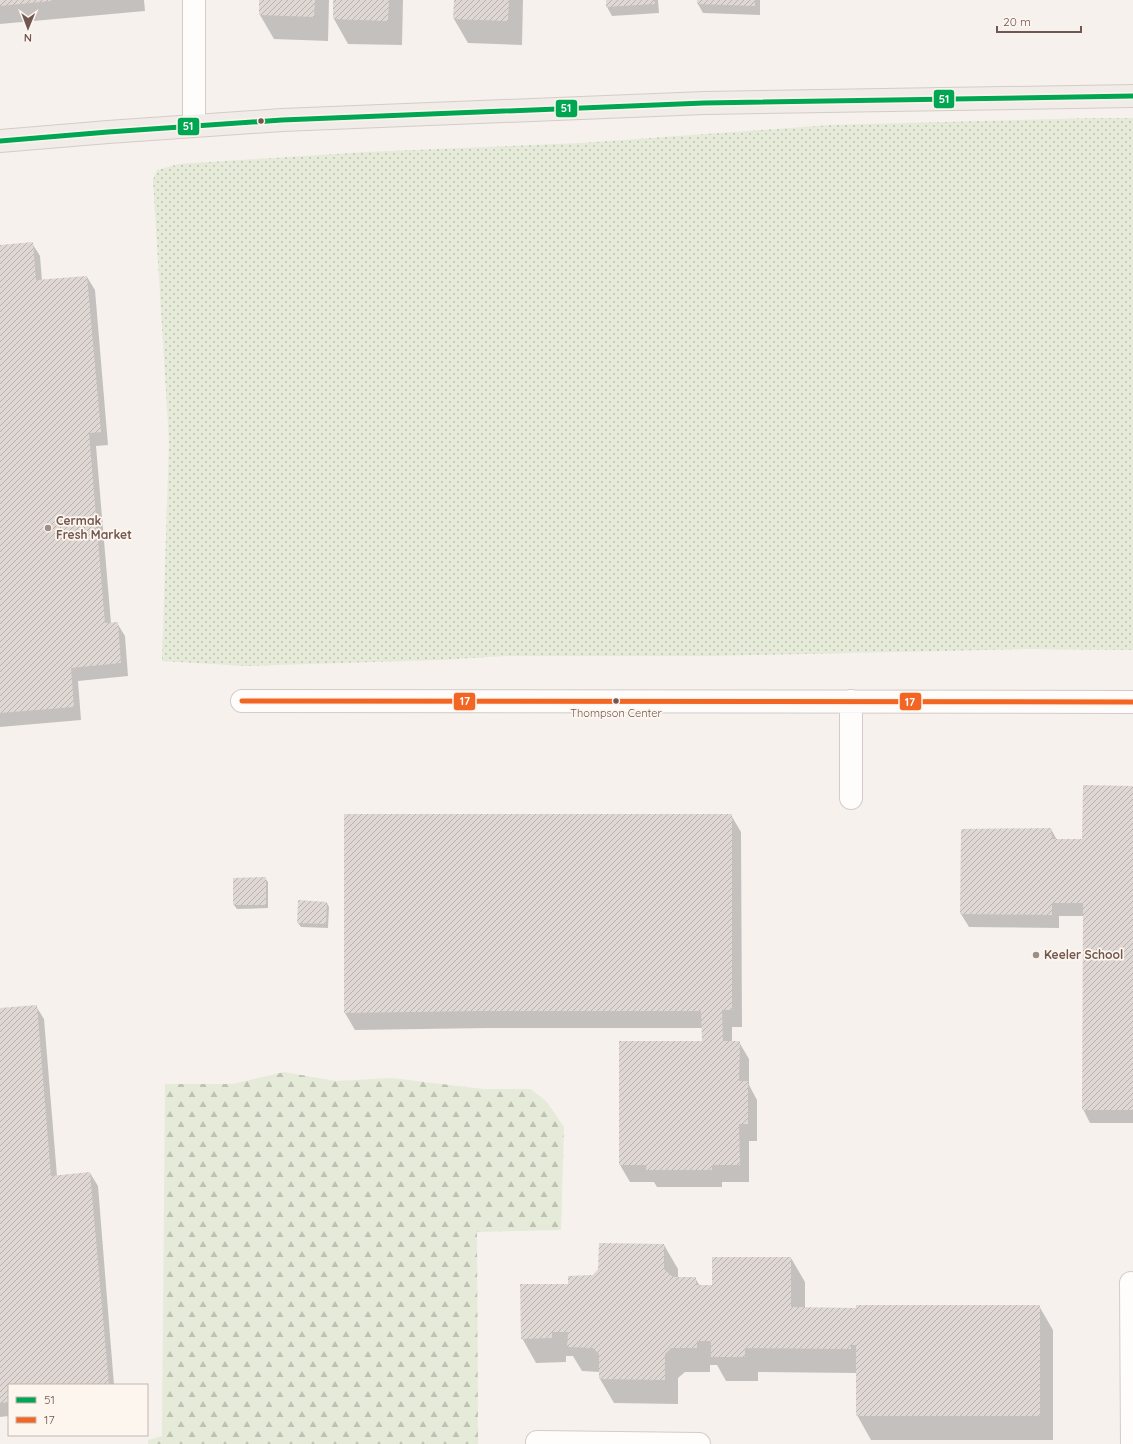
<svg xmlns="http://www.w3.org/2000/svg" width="1133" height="1444" font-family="Quicksand,sans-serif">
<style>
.grass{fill:url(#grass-dots)}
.forest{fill:url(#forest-firs)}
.shadow{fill:#0003}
.building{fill:url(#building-hatch)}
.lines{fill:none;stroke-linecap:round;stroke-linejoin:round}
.minor-casing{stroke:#d3ccc8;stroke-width:24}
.major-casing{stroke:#d4ccc8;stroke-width:24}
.minor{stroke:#fefdfc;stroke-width:22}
.major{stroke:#f1ece7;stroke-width:22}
.bus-1-casing{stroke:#fdf6ef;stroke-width:8}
.bus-2-casing{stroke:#fdf6ef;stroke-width:8}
.bus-1{stroke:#00a651;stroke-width:5}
.bus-2{stroke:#f26522;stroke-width:5}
.bus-dot{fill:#71574f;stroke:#fdf6ef;stroke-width:1.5}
.poi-dot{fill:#a08d86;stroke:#fdf6ef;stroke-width:1.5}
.labels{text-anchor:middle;stroke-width:3.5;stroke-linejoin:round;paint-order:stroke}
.bus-label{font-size:11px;fill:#71574f;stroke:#fdf6ef}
.poi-label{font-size:12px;font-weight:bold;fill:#71574f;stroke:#fdf6ef;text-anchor:start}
.line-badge{stroke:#fdf6ef;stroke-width:1.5}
.badge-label{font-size:11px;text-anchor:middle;font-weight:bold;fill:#fff}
</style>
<defs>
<pattern id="grass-dots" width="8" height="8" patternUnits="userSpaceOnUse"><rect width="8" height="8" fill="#e6ebd9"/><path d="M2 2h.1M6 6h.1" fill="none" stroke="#bfc1b2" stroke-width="1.8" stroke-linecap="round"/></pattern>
<pattern id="forest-firs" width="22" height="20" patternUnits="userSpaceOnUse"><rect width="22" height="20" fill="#e6ebd9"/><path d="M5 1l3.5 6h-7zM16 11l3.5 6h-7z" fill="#bfc1b2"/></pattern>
<pattern id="building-hatch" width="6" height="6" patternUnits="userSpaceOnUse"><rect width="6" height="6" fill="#dfd7d3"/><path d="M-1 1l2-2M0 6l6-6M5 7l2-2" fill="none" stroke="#b9b1ae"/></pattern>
</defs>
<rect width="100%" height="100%" fill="#f6f1ed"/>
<!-- grass -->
<path class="grass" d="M1096,118h37v532l-109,-1 -311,7h-206l-69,4 -192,6 -84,-5 7,-220 -16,-261 4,-10 22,-6 187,-12 215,-9 249,-18z"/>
<!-- forest -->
<path class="forest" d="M284,1072l52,9 56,-3 91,11h48l16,13 17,25 -3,103 -84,2 1,212h-330v-4l14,-4 3,-352h68z"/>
<!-- shadow -->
<path class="shadow" d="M0,0h144l1,11 -145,13z
M260,0h69l-1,41 -54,-2 -14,-24z
M334,0h69l-1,45 -54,-1 -14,-25z
M455,0h68l-1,45 -54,-2 -14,-24z
M607,0h51l1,13 -47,3 -5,-9z
M698,0h62v15l-57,-2 -5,-9z
M32,243l8,13 2,25 45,-4 8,13 13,155 -12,1 15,177h6l8,13 3,40 -50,5 3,39 -81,7v-481z
M1133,787v336h-43l-7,-14 1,-193h-25v12l-90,-1 -8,-13 1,-84 89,-1 6,11h26z
M731,815l10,17 1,195h-10v15h7l10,17v26l8,15v41h-8v41h-27v5h-65l-3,-5h-24l-10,-17v-123h83v-14h-214l-134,2 -10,-17z
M265,878l3,4v26l-31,1 -3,-4z
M327,903l2,4 -1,21 -27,-1 -3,-4z
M36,1006l8,13 13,157 33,-3 8,13 16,199h-105v31l-9,1v-408z
M664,1245l14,24v9h17l5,8h13l78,-28 14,24v26l52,1 182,-3 14,24v110h-182l-14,-25v-42l-99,-1v9h-32l-9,-16h-7v7h-25l-7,6v26l-64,-1 -14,-24v-7l-18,-1 -9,-15h-7v6l-30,1 -14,-25 46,-52 25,-10z"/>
<!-- building -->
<path class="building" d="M0,0h51v1l-51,5z
M259,0h56l-1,17 -55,-2z
M333,0h56l-1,21 -55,-2z
M454,0h55l-1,21 -55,-2z
M606,0h48l1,4 -49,3z
M697,0h58v6l-58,-2z
M33,242l3,38 51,-4 14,156 -12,1 16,190 13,-1 3,41 -50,5 3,39 -74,6v-468z
M1083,785l50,1v324h-51l1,-207h-31v12l-92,-1 1,-85 90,-1 1,11h30z
M344,814h388v196h-10l1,31h17l-1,40h9v43h-9l1,41h-28v5h-66l1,-5h-28v-124h83l-1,-30h-222l-135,2z
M266,877v28h-33v-27z
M298,900l29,2 -1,22 -29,-1z
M37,1005l14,171 39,-4 19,213h-100v17l-9,1v-395z
M599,1243l65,1v25l9,8h23v8h16v-28h79v50l65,1v-3h184v111h-184v-71h-5v4l-106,-1v9h-34v-16h-14v7h-26l-6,6v26l-66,-1v-25l-6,-6 -26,-1 1,-15h-16v6l-31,1 -1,-55h48v-8l25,-1 5,-6z"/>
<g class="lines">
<defs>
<path id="minor" d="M194,0v125
M242,701l891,1
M851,701v97
M1131,1283l1,161
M537,1444v-2l162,2"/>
<path id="major" d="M0,141l108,-9 174,-12 422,-17 429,-7"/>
</defs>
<!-- minor casing -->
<use href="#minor" class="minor-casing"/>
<!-- major casing -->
<use href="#major" class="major-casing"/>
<!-- minor -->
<use href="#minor" class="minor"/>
<!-- major -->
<use href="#major" class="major"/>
<defs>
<path id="bus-1" d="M0,141l108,-9 174,-12 422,-17 429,-7"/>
<path id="bus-2" d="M242,701l891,1"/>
</defs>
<!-- bus-1 casing -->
<use href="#bus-1" class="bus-1-casing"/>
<!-- bus-2 casing -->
<use href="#bus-2" class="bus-2-casing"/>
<!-- bus-1 -->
<use href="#bus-1" class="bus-1"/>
<!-- bus-2 -->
<use href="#bus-2" class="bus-2"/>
</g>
<!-- markers -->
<g class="bus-dot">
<circle cx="261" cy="121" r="3.5"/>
<circle cx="616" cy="701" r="3.5"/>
</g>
<g class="poi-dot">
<circle cx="48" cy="528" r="4"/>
<circle cx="1036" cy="955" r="4"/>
</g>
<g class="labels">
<!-- bus labels -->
<g class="bus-label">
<text x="616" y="717">Thompson Center</text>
</g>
<!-- poi labels -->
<g class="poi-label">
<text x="56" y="525">Cermak<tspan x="56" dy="14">Fresh Market</tspan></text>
<text x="1044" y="959">Keeler School</text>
</g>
</g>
<g class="line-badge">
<rect x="933" y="89" width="22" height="20" rx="4" fill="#00a651"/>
<rect x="555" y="99" width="23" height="19" rx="4" fill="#00a651"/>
<rect x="177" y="117" width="23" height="19" rx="4" fill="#00a651"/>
<rect x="453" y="692" width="23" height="19" rx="4" fill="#f26522"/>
<rect x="899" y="692" width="23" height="19" rx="4" fill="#f26522"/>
</g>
<g class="badge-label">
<text x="944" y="103">51</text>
<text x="566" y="112">51</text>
<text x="188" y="130">51</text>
<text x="465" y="705">17</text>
<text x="910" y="706">17</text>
</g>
<!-- legend -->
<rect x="8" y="1384" width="140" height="52" fill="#fdf6ef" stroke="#c5b6af"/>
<rect x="16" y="1397" width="20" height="6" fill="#00a651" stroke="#c5b6af"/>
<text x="44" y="1404" font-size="12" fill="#71574f">51</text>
<rect x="16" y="1417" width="20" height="6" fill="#f26522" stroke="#c5b6af"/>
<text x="44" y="1424" font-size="12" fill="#71574f">17</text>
<!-- north arrow -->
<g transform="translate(28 28) rotate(181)" stroke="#fdf6ef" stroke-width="3" paint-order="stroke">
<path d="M0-3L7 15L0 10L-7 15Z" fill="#71574f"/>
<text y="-6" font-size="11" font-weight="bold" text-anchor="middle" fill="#71574f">N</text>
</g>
<!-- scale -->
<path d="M997 26v6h84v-6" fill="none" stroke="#71574f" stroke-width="2"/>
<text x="1003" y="26" font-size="12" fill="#71574f" stroke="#fdf6ef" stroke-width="3" paint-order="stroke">20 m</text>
</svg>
